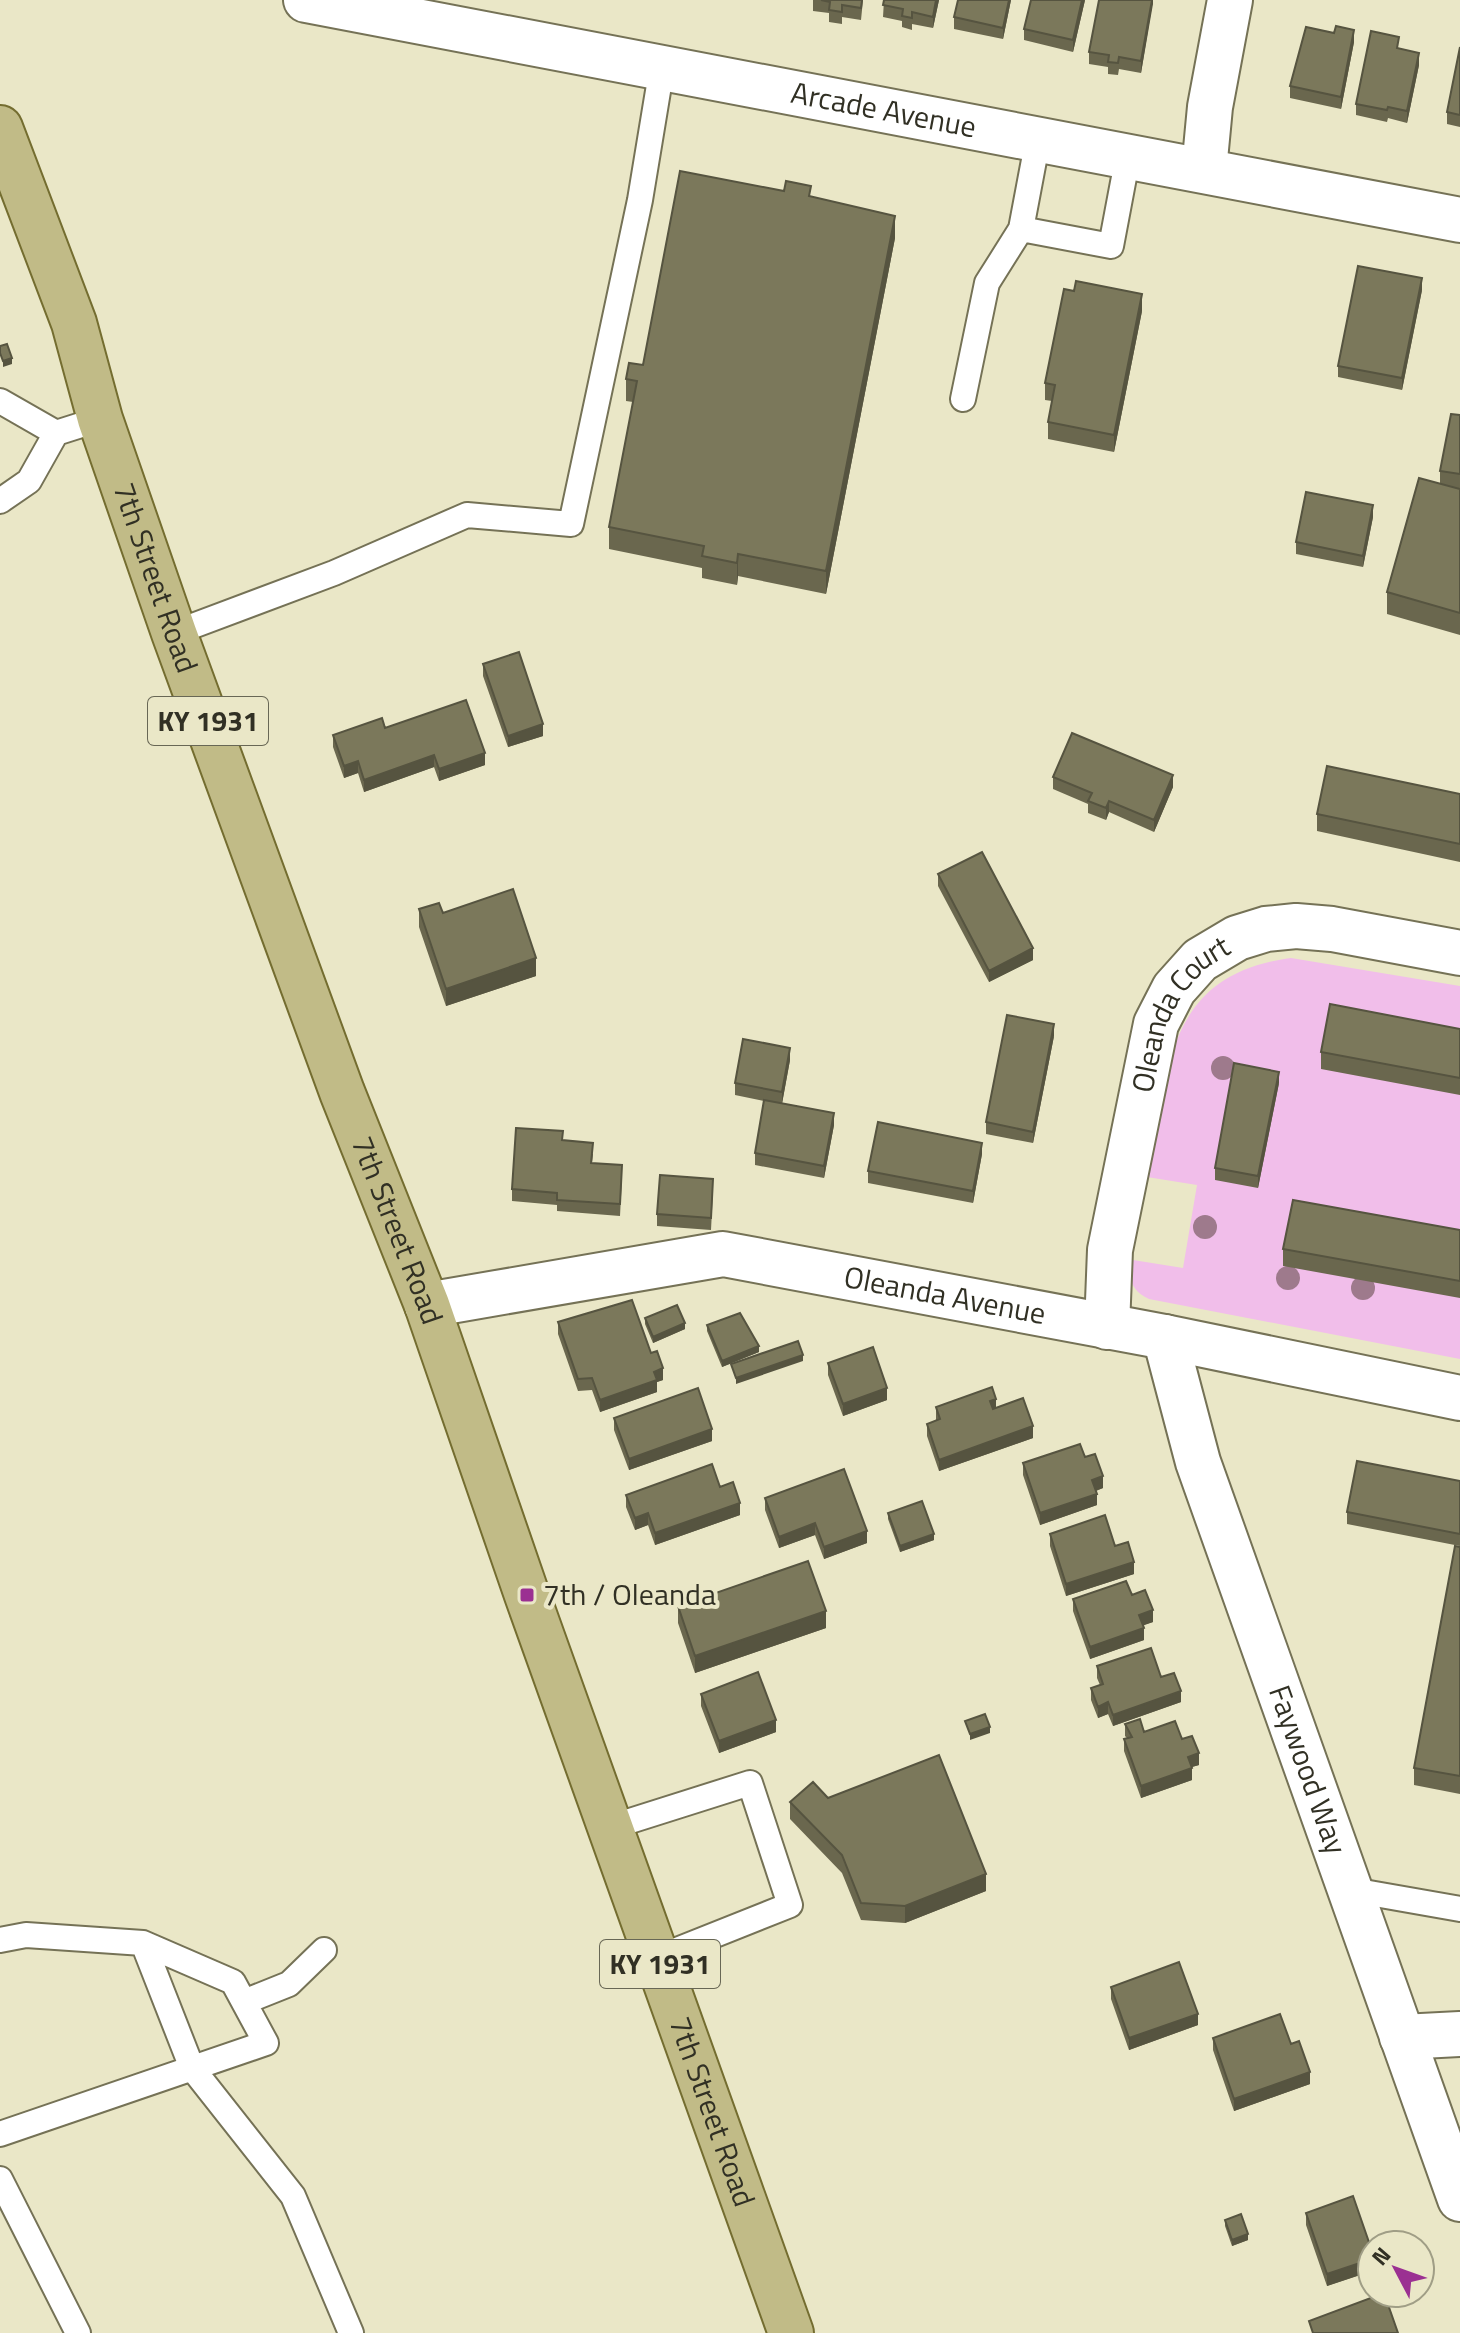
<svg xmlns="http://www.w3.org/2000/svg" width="1460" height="2333" font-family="'Titillium Web',sans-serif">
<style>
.green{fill:#f1beea}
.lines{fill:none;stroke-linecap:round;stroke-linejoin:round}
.service-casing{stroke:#757256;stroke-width:28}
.minor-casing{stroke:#757256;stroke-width:48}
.primary-casing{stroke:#746d30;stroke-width:48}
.service{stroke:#fff;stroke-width:24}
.minor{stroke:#fff;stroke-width:44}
.primary{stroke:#c1bb87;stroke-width:44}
.tree{fill:#9e7a8c}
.wall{fill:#6a674e}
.shaded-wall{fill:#565440}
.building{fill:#7b785b;stroke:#565440;stroke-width:2}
.poi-dot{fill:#9b3092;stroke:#eae7c7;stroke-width:3}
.labels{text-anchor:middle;stroke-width:8;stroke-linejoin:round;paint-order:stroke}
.shield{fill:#eae7c7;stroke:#686755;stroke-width:2}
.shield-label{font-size:28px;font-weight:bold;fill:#313024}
.street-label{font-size:30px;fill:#313024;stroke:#eae7c7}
.poi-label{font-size:30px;fill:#313024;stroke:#eae7c7;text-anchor:start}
</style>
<rect width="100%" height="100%" fill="#eae7c7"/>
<!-- green -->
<path class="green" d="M1291,958l169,28v373l-311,-60c-17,-8 -23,-21 -16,-39l50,8 14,-83 -50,-8c21,-103 16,-202 144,-219z"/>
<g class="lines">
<defs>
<path id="service" d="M1021,229l90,17 17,-90
M963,399l24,-116 34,-54 17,-90
M0,401l56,32
M0,501l29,-20 27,-48 44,-14
M174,633l160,-60 133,-58 104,9 69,-324 22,-133
M611,1827l139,-44 40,122 -133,53
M1352,1890l108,19
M0,1940l26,-5 117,8 90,39 33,61 -266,91
M143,1943l49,125 101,128 58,137
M244,2002l45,-18 35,-34
M0,2179l78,154"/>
<g id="minor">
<path id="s1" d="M306,0l1154,220"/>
<path d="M1204,170l6,-63 20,-107"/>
<path id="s2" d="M427,1305l296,-51 442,83 295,61"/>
<path id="s3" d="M1107,1327l3,-77 46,-226 18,-35 26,-29 37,-22 29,-9 30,-3 36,3 128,24"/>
<path id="s4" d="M1165,1337l33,125 262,737"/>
<path d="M1402,2037l58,-3"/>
</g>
<g id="primary">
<path id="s5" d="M0,128l74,195 26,96 74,214 168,459 85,213 100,290 264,738"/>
</g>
</defs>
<!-- service casing -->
<use href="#service" class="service-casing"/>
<!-- minor casing -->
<use href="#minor" class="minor-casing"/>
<!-- primary casing -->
<use href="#primary" class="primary-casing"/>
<!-- service -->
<use href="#service" class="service"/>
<!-- minor -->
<use href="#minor" class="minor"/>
<!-- primary -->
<use href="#primary" class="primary"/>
</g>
<!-- trees -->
<g class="tree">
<circle cx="1223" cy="1068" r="12"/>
<circle cx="1205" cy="1227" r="12"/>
<circle cx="1288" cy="1278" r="12"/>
<circle cx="1363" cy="1288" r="12"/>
</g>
<!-- wall -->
<path class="wall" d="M813,0h50l-2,20 -19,-3v7l-13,-2v-9l-16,-2z
M884,0h55l-6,28 -21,-4v6l-10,-3v-6l-19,-4z
M1011,0l-8,39 -49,-10v-12z
M1085,0l-12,52 -49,-12v-11z
M1153,0l-12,73 -22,-4 -1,6 -10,-1v-7l-19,-3v-12z
M1334,33l20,9 -13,67 -51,-11v-12z
M1460,47v80l-13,-3v-12z
M1399,49l20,16 -12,58 -19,-5 -1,4 -31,-7v-11z
M811,196l84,42 -69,356 -88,-18 -1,9 -35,-7v-10l-93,-19v-22l24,-125 -7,-1v-22l17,-14z
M1422,290l-20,100 -64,-13v-11z
M1142,311l-28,141 -66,-13v-17l4,-21 -7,-1v-17z
M1460,415v220l-73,-21v-22l53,-109v-12z
M1373,517l-10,50 -67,-13v-12z
M483,664l60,72 -35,11 -25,-71z
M385,728l100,37 -46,16 -5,-14 -70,25 -6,-19 -14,5 -11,-31v-12z
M1053,777l120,10 -19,45 -45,-20 -3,8 -18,-7v-9l-35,-15z
M1460,794v68l-143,-31v-17z
M938,874l95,86 -44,22 -51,-96z
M419,909l24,4 93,63 -90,30 -27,-79z
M1460,1029v66l-139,-26v-17z
M1054,1036l-21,107 -47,-9v-12z
M790,1060l-8,43 52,22 -10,53 -69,-13v-12l9,-52 -29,-6v-12z
M1279,1083l-21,105 -43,-8v-12z
M563,1140l30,14 -1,9 30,14 -2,39 -63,-5v-6l-45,-4v-12z
M982,1154l-9,49 -105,-20v-12z
M713,1191l-2,39 -54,-4v-12z
M1460,1230v68l-177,-32v-17z
M645,1318l40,11 -32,14 -8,-19z
M558,1322l93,31 12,27 -6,2v10l-57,20 -8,-22 -14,1 -20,-57z
M707,1325l52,27 -37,15 -15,-36z
M828,1363l59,37 -44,16 -15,-41z
M936,1407l60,1 37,30 -94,33 -12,-35v-12l9,-3z
M614,1418l98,23 -83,29 -15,-40z
M1085,1457l18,31 -7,3 1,14 -57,20 -17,-50v-12z
M1460,1481v65l-113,-22v-12z
M720,1487l20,28 -85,30 -7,-20 -13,5 -9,-23v-12z
M765,1498l102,45 -43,16 -9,-24 -36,13 -14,-38z
M888,1513l46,27 -34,12 -12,-33z
M1050,1534l65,12 19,28 -68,22 -16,-50z
M1460,1547v247l-46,-9v-17z
M1132,1595l21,27 -10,3 1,15 -54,19 -17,-48v-12z
M678,1606l148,22 -131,45 -17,-50z
M1097,1666l64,11 20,25 -68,24 -5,-12 -10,4 -7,-18v-12l9,-3 -3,-7z
M701,1694l75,38 -57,21 -18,-47z
M1125,1724l19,8 38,7 17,26 -7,2v13l-51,18 -17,-47v-12l3,-1 -2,-2z
M828,1798l158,93 -81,32 -44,-3 -19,-47 -52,-54v-17z
M1111,1987l87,38 -69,25 -18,-51z
M1213,2038l78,6 19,40 -76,27 -21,-61z
M1306,2213l66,38v20l-45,15 -21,-61z
M1225,2220l23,20 -16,6 -7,-20z"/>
<!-- shaded-wall -->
<path class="shaded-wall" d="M936,0h3l-6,28v-11z
M1009,0h2l-8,39v-11z
M1082,0h3l-12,52v-12z
M1152,0h1v4l-12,69v-12z
M1354,30v12l-13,67v-12z
M1419,53v12l-12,58v-12z
M895,216v22l-69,356v-23z
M1422,278v12l-20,100v-12z
M1142,294v17l-28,141v-17z
M12,358v6l-9,3v-6z
M1373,505v12l-10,50v-11z
M738,554v22l-1,9v-22z
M543,724v12l-35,11v-11z
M485,753v12l-46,16v-12z
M434,755v12l-70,25v-12z
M358,761v12l-14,5v-12z
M1173,775v12l-19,45v-12z
M1109,801v11l-3,8v-12z
M1033,948v12l-44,22v-11z
M536,958v18l-90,30v-17z
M1054,1024v12l-21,107v-11z
M790,1048v12l-8,44v-12z
M1279,1072v11l-21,105v-12z
M834,1113v12l-10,53v-12z
M982,1143v11l-9,49v-12z
M685,1323v6l-32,14v-6z
M759,1346v6l-37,15v-6z
M803,1355v6l-67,23v-6z
M663,1368v12l-6,2v10l-57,20v-12z
M887,1388v12l-44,16v-12z
M996,1399v12l-6,2v-12z
M1033,1426v12l-94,33v-11z
M712,1429v12l-83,29v-11z
M1103,1476v12l-11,4v-12z
M1097,1494v11l-57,20v-12z
M740,1503v12l-85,30v-12z
M648,1513v12l-13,5v-12z
M815,1523v12l-36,13v-11z
M867,1531v12l-43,16v-12z
M934,1534v6l-34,12v-6z
M1134,1562v12l-68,22v-12z
M1153,1610v12l-14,5v-12z
M826,1611v17l-131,45v-17z
M1144,1628v12l-54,19v-12z
M1181,1691v11l-68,24v-11z
M1108,1702v12l-10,4v-11z
M776,1720v12l-57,21v-12z
M990,1727v6l-20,7v-6z
M1199,1753v12l-11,3v-11z
M1192,1768v12l-51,18v-12z
M986,1874v17l-81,32v-17z
M1198,2014v11l-69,25v-12z
M1310,2072v12l-76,27v-12z
M1248,2234v6l-16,6v-6z
M1372,2259v12l-45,15v-12z"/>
<!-- building -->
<path class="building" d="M821,0h41l-1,8 -19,-3v7l-13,-2 1,-8z
M884,0h52l-3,17 -21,-5v6l-10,-2 1,-7 -20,-4z
M958,0h51l-6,28 -49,-11z
M1031,0h51l-9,40 -49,-11z
M1099,0h53l-11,61 -22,-4 -1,6 -10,-1 1,-7 -20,-3z
M1336,26l18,4 -13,67 -51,-11 16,-59 28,6z
M1371,31l28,6 -2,11 22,5 -12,58 -19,-4 -1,3 -31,-6z
M1460,47v68l-13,-3z
M680,171l104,20 2,-10 25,5 -2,10 86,20 -69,355 -88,-17 -1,9 -35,-7 2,-10 -95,-19 28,-146 -11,-2 3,-16 14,2z
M1358,266l64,12 -20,100 -64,-12z
M1076,281l66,13 -28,141 -66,-13 7,-37 -10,-2 19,-94 10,2z
M7,344l5,14 -9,3 -3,-8v-7z
M1451,414l9,1v59l-20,-3z
M1419,478l41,11v124l-73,-21z
M1306,492l67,13 -10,51 -67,-14z
M519,652l24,72 -35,12 -25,-72z
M466,700l19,53 -46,16 -5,-14 -70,25 -6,-19 -14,5 -11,-31 49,-17 3,10z
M1072,733l101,42 -19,45 -45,-19 -3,7 -18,-7 4,-8 -39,-16z
M1327,766l133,28v50l-143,-30z
M982,852l51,96 -44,23 -51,-97z
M513,889l23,69 -90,31 -27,-80 20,-6 4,10z
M1330,1004l130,25v49l-139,-26z
M1007,1015l47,9 -21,108 -47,-10z
M743,1039l47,9 -8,44 -47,-9z
M1234,1063l45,9 -21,104 -43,-8z
M764,1100l70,13 -10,53 -69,-13z
M878,1122l104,21 -9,48 -105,-20z
M516,1128l47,3 -1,9 31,3 -2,20 31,2 -2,39 -63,-4v-7l-45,-4z
M660,1175l53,4 -2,39 -54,-4z
M1293,1200l167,30v51l-177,-32z
M632,1300l19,53 6,-2 6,17 -9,4 3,8 -57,20 -8,-22 -14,1 -20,-57z
M677,1305l8,18 -32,14 -8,-19z
M740,1313l19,33 -37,15 -15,-36z
M798,1341l5,14 -67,23 -5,-14z
M873,1347l14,41 -44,16 -15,-41z
M992,1387l4,12 -6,2 3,8 30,-11 10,28 -94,34 -12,-36 13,-5 -4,-12z
M698,1388l14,41 -83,30 -15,-41z
M1080,1444l5,13 10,-3 8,22 -11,4 5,14 -57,19 -17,-50z
M1357,1461l103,20v53l-113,-22z
M712,1464l8,23 13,-5 7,21 -85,30 -7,-20 -13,5 -9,-23z
M844,1469l23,62 -43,16 -9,-24 -36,14 -14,-39z
M922,1501l12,33 -34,12 -12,-33z
M1105,1515l10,31 13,-4 6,20 -68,22 -16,-50z
M1455,1546l5,1v229l-46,-8z
M808,1561l18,50 -131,45 -17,-50z
M1126,1581l6,14 13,-5 8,20 -14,5 5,13 -54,19 -17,-48z
M1151,1648l10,29 13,-4 7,18 -68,24 -5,-13 -10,5 -7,-19 12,-4 -6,-18z
M758,1672l18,48 -57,21 -18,-47z
M985,1714l5,13 -20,7 -5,-13z
M1140,1719l4,13 31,-11 7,18 10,-3 7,17 -11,4 4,11 -51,18 -17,-47 8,-2 -7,-13z
M939,1755l47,119 -81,32 -44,-3 -19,-48 -52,-53 23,-20 15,16z
M1179,1962l19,52 -69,24 -18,-51z
M1280,2014l11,30 8,-3 11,31 -76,27 -21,-61z
M1353,2196l19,55v8l-45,15 -21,-61z
M1241,2214l7,20 -16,6 -7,-20z
M1384,2293l14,40h-85l-4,-12z"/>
<!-- markers -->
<rect class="poi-dot" x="519" y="1587" width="16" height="16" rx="4"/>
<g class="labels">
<!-- shield labels -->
<g class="shield">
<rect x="148" y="697" width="120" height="48" rx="6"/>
<rect x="600" y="1940" width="120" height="48" rx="6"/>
</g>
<g class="shield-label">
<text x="208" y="731">KY 1931</text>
<text x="660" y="1974">KY 1931</text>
</g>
<!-- street labels -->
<g class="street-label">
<text dy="10" stroke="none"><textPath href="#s1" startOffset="588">Arcade Avenue</textPath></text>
<text dy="10" stroke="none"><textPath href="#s5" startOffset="476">7th Street Road</textPath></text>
<text dy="10" stroke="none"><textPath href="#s3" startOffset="328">Oleanda Court</textPath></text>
<text dy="10" stroke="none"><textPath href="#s5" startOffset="1172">7th Street Road</textPath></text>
<text dy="10" stroke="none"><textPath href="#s2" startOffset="526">Oleanda Avenue</textPath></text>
<text dy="10" stroke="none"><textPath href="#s4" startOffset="456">Faywood Way</textPath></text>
<text dy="10" stroke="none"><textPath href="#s5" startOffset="2108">7th Street Road</textPath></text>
</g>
<!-- poi labels -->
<g class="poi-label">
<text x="543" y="1605">7th / Oleanda</text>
</g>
</g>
<!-- north arrow -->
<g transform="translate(1396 2269) rotate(311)"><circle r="38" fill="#eae7c7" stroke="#a09e86" stroke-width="2"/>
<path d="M0-6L14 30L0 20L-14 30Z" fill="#9b3092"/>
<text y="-12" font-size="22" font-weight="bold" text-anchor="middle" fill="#313024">N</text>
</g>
</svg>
